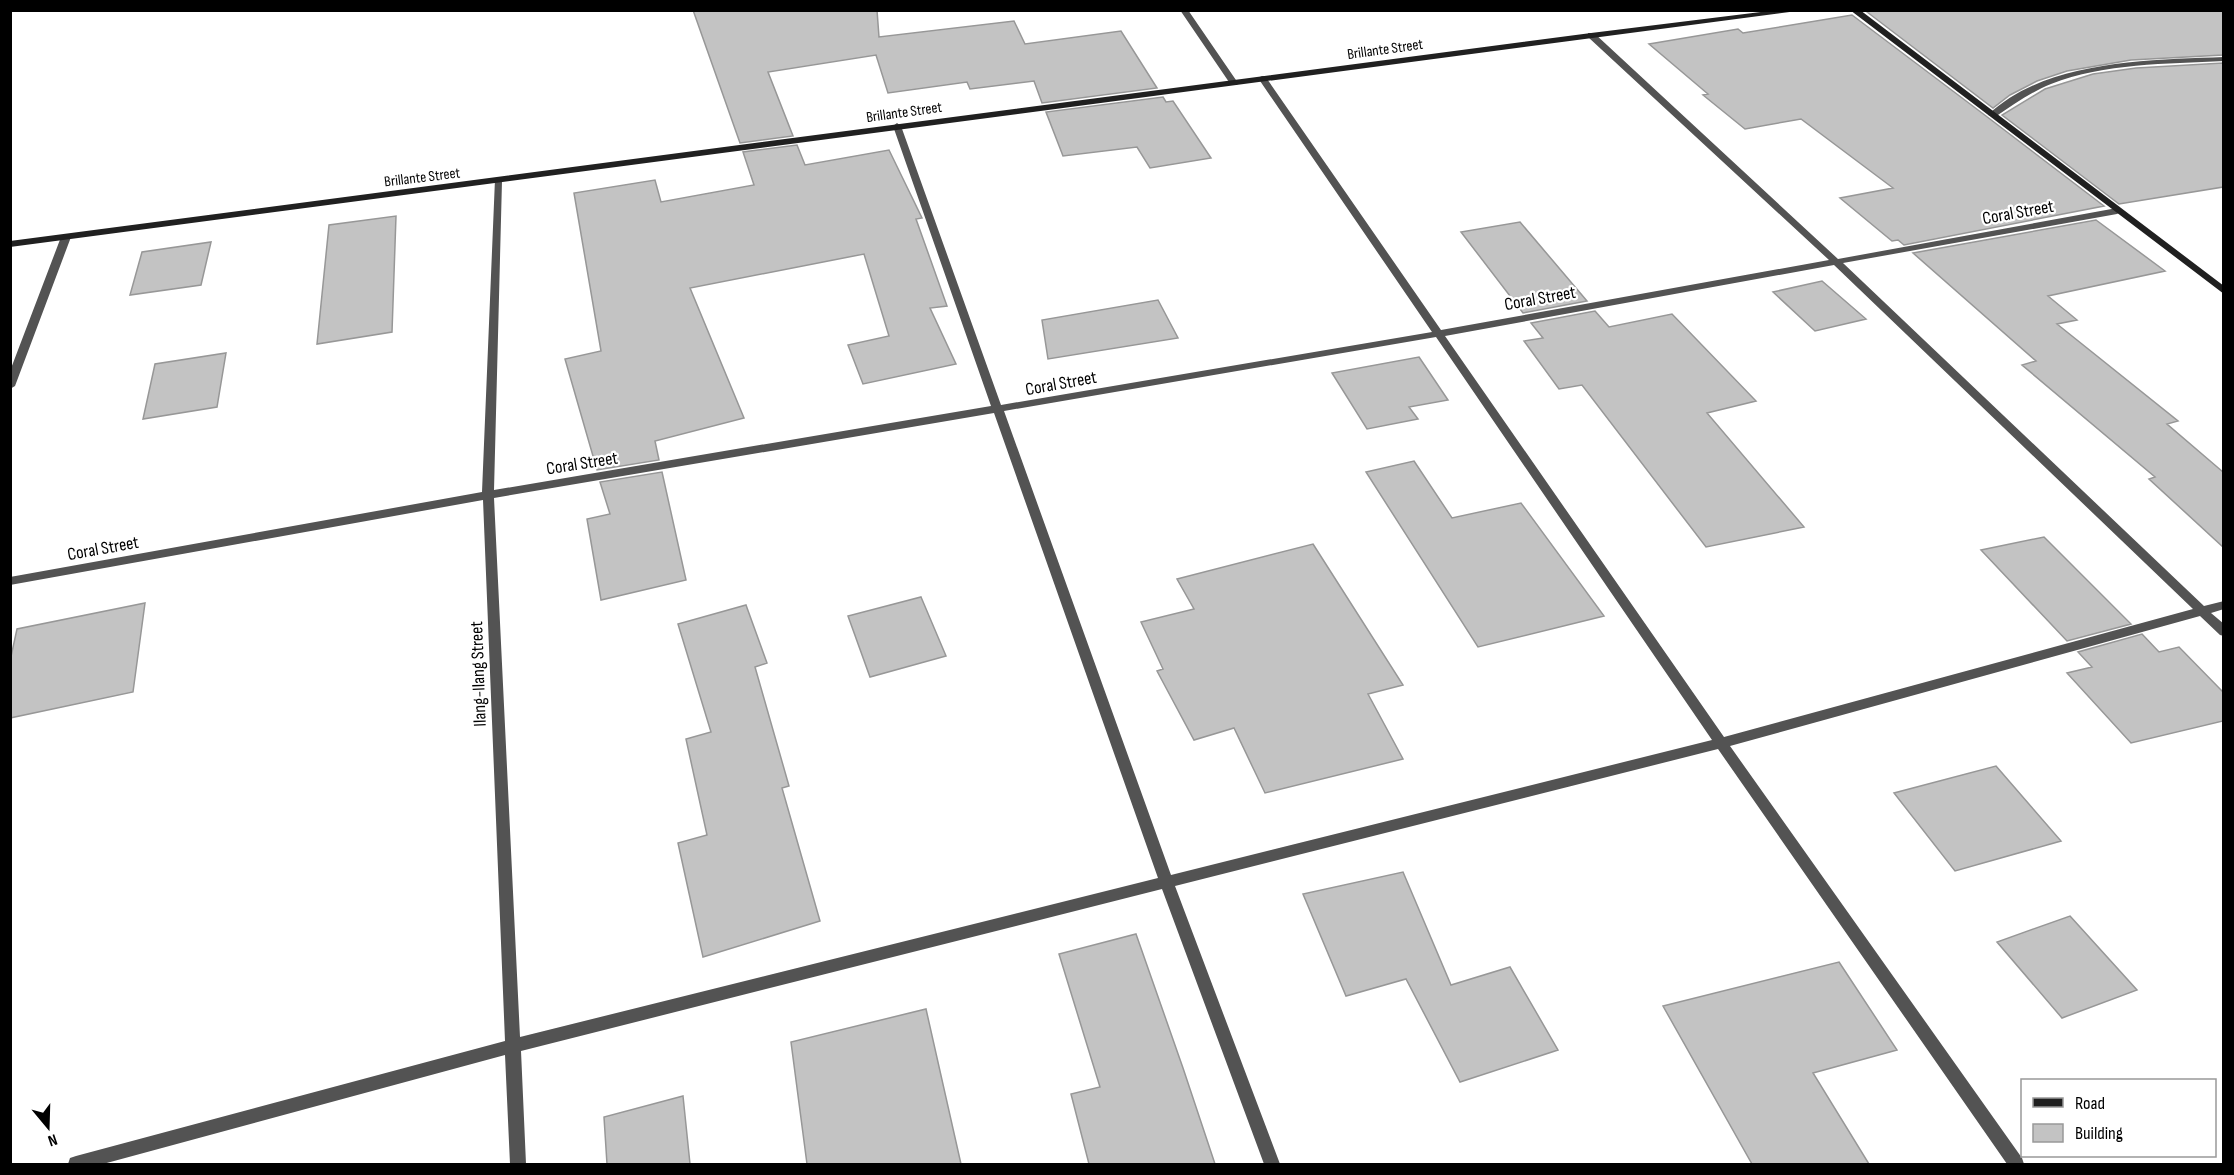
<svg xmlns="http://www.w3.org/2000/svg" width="2234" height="1175" font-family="'Sofia Sans Condensed',sans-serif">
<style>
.building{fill:#c3c3c3;stroke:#979797;stroke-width:1.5}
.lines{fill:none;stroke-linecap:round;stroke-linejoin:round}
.street{fill:#535353;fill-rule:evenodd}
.secondary{fill:#202020;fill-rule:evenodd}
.labels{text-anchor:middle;stroke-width:4.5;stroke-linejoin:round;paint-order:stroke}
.far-street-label{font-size:15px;fill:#000;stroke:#fff}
.street-label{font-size:18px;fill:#000;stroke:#fff}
</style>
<rect width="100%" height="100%" fill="#fff"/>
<!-- building -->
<path class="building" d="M693,10h184l2,27 135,-16 11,23 96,-13 36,57 -115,15 -8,-22 -64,8 -3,-7 -79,11 -12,-38 -108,17 25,64 -53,7z
M1876,10h347v45l-92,5 -64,11 -30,10 -27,14 -17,13 -126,-96z
M1852,15l134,101 118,90 -200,39 -6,-5 -6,1 -52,-43 53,-10 -92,-69 -56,10 -42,-34 5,-1 -59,-50 89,-15 5,4z
M2223,63v124l-104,17 -117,-89 43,-26 48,-15 43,-6z
M1163,97l3,5 7,-1 38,57 -61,10 -13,-21 -74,9 -17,-44z
M797,145l8,20 84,-15 33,68 -6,1 31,87 -17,2 26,56 -93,20 -15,-39 41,-9 -25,-82 -174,34 54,130 -89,23 4,19 -62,10 -32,-111 36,-8 -27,-158 81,-13 6,22 93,-17 -11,-33z
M396,216l-4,116 -75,12 12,-119z
M2096,220l69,51 -117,25 29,24 -20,4 121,97 -11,3 56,48v75l-74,-68 6,-2 -133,-112 14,-4 -123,-108z
M1520,222l67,79 -64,12 -62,-81z
M211,242l-10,43 -71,10 12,-43z
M1822,281l44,38 -51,12 -42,-39z
M1158,300l20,38 -130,21 -6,-39z
M1595,311l14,16 63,-13 84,87 -49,12 97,114 -98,20 -124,-162 -23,4 -35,-48 19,-3 -12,-15z
M226,353l-9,54 -74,12 12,-55z
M1419,357l29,43 -39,7 9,12 -51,10 -35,-56z
M1414,461l38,57 69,-15 83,113 -126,31 -112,-175z
M662,472l24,108 -85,20 -14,-81 23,-5 -10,-32z
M2044,537l87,87 -64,17 -86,-91z
M1313,544l90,141 -35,9 35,65 -138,34 -31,-65 -40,12 -37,-69 6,-2 -22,-47 53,-13 -17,-30z
M921,597l25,59 -76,21 -22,-61z
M145,603l-12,89 -123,26v-57l7,-32z
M746,605l21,58 -12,4 34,119 -7,2 38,133 -117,36 -25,-114 29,-8 -21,-96 25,-7 -33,-108z
M2142,634l17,18 20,-5 44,45v29l-92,22 -64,-70 25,-6 -14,-15z
M1996,766l65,75 -106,30 -61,-78z
M1403,872l48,113 59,-18 48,83 -98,32 -54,-103 -60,17 -43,-102z
M2070,916l67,74 -75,28 -65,-76z
M1136,934l47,134 32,96h-126l-18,-70 29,-7 -41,-133z
M1839,962l58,88 -84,23 56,91h-117l-89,-158z
M926,1009l35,155h-154l-16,-122z
M683,1096l7,68h-83l-3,-47z"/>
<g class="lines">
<!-- street -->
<path class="street" d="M1180,10h8l50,73 -1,2h-6z
M1588,33h6l244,226 279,-51 5,3 -5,3 -274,49 361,343 20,-5v8l-13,4 13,11v12l-4,-1 -20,-19 -470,130 292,412 2,6h-17l-289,-415 -543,137 105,278h-16l-102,-275 -641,162 5,113h-16l-5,-109 -402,109h-35l2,-6 6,-2 429,-115 -22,-541 -473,85v-8l472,-85 13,-313 3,-1 4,3 -8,309 497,-84 -98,-280 4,-3 4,3 100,279 431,-73 -174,-254 4,-2h3l176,254 388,-70 -241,-223zM1834,265l359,344 -469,128 -279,-401zM1436,337l276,403 -541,135 -167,-464zM994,413l164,465 -638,159 -26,-539z
M2224,57v4c-58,3 -119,2 -173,23 -20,8 -38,21 -56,33l-7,-2c57,-55 161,-55 236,-58z
M66,234l5,3 -56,149 -5,3v-18l51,-134z"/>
<!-- secondary -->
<path class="secondary" d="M1777,10h28l-1795,237v-6l1581,-208z
M1850,10h10l364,276v8z"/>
</g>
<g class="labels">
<!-- far-street labels -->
<g class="far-street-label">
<text transform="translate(1385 49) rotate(-8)" y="5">Brillante Street</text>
<text transform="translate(904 112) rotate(-8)" y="5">Brillante Street</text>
<text transform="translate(422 177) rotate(-7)" y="5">Brillante Street</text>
</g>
<!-- street labels -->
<g class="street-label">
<text transform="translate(2018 212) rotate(-10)" y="6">Coral Street</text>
<text transform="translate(1540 298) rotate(-10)" y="6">Coral Street</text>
<text transform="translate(1061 383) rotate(-10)" y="6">Coral Street</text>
<text transform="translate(582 463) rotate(-9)" y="6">Coral Street</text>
<text transform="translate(103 548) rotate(-10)" y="6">Coral Street</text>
<text transform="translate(478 674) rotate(-92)" y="6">Ilang-Ilang Street</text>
</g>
</g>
<!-- border -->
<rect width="2234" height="1175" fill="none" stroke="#000000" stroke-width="24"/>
<!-- legend -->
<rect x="2021" y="1079" width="195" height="78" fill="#ffffff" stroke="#999999" stroke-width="1.5"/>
<rect x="2033" y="1098" width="30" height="9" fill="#202020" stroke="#999999" stroke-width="1.5"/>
<text x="2075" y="1109" font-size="18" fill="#000000">Road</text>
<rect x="2033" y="1124" width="30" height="18" fill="#c3c3c3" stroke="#999999" stroke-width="1.5"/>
<text x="2075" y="1139" font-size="18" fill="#000000">Building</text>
<!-- north arrow -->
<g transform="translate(48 1127) rotate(161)" stroke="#ffffff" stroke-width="4.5" paint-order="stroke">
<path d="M0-4.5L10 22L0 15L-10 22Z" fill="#000000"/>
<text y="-9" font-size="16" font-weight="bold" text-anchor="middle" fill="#000000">N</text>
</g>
</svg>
